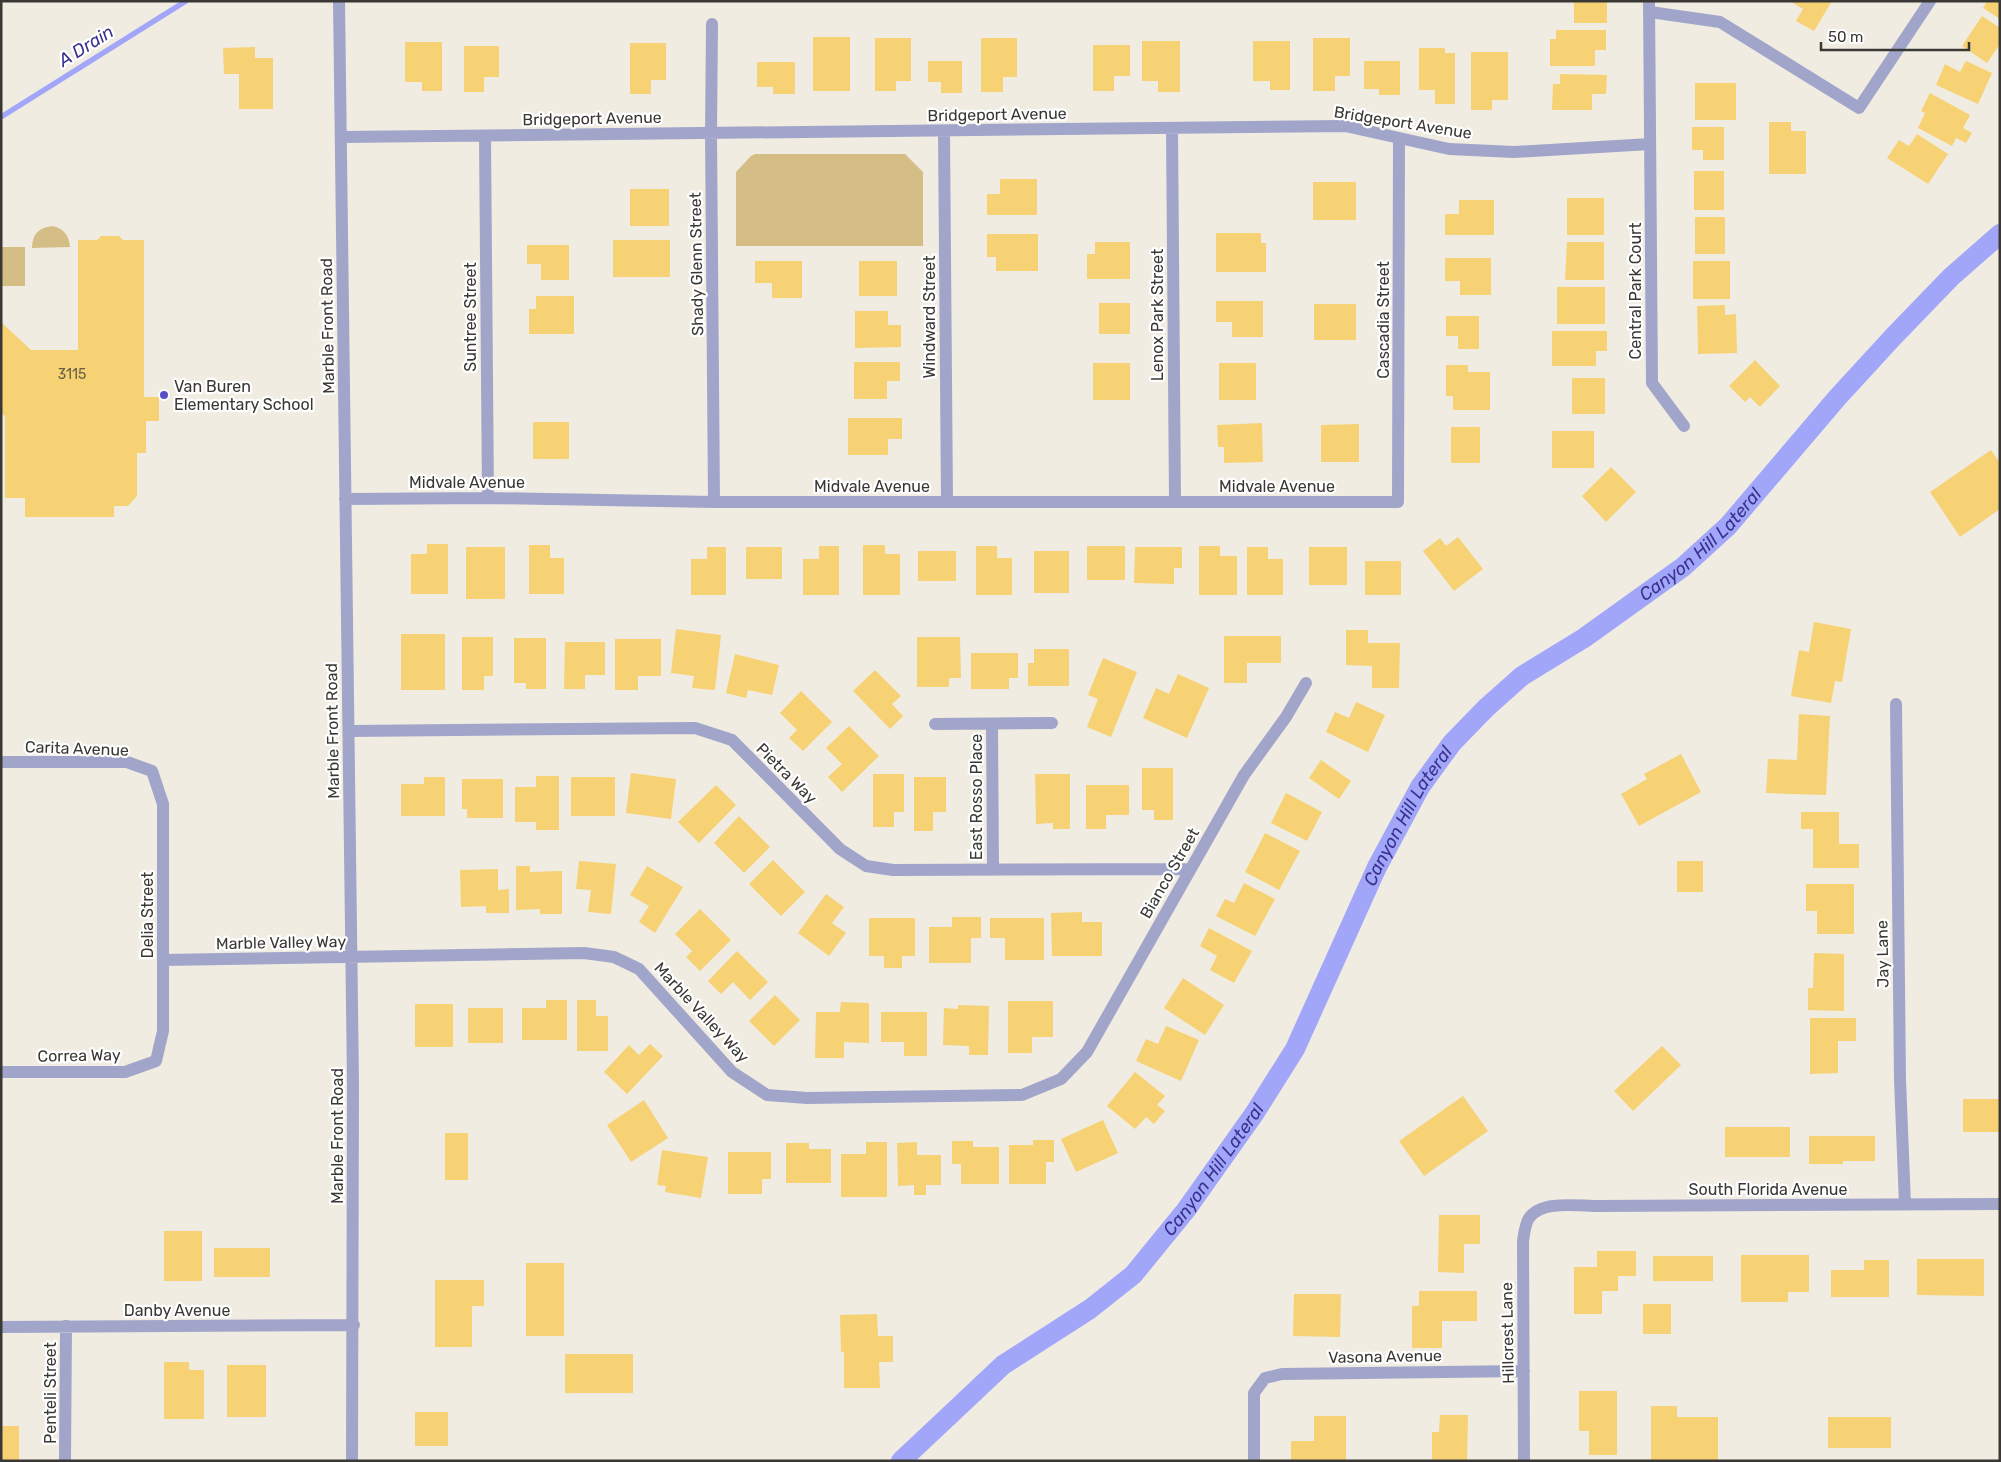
<svg xmlns="http://www.w3.org/2000/svg" width="2001" height="1462" font-family="Rubik,sans-serif">
<style>
.green{fill:#d5be86}
.lines{fill:none;stroke-linecap:round;stroke-linejoin:round}
.stream{stroke:#a1a6f9;stroke-width:5.5}
.canal{stroke:#a1a6f9;stroke-width:20}
.building{fill:#f6d275}
.minor{stroke:#a1a5ca;stroke-width:12}
.poi-dot{fill:#564fc6;stroke:#fff;stroke-width:2}
.labels{text-anchor:middle;stroke-width:4.5;stroke-linejoin:round;paint-order:stroke}
.number-label{font-size:14px;fill:#685e44}
.street-label{font-size:16px;fill:#393834;stroke:#fff}
.poi-label{font-size:16px;fill:#393834;stroke:#fff;text-anchor:start}
.water-label{font-size:18px;font-style:italic;fill:#39318f;stroke:#fff}
</style>
<rect width="100%" height="100%" fill="#f0ece2"/>
<!-- green -->
<path class="green" d="M755,154h150l18,18v74h-187v-74l15,-16z
M53,226c11,3 16,9 17,21l-38,1c0,-14 7,-21 21,-22z
M1,247h24v39h-24z"/>
<g class="lines">
<!-- stream -->
<path class="stream" d="M1,117l185,-116"/>
<!-- canal -->
<path class="canal" id="s1" d="M901,1461l102,-96 87,-56 43,-34 53,-65 68,-96 41,-65 82,-182 43,-80 32,-44 34,-35 36,-32 62,-38 99,-71 45,-41 109,-128 56,-61 58,-60 49,-43"/>
</g>
<!-- building -->
<path class="building" d="M1574,1h33v22h-33z
M1790,1h42l-18,30 -18,-10 7,-12z
M1987,1h13v18l-17,-11z
M1982,16l18,12v16l-13,19 -25,-17z
M1556,30h50v20h-11v16h-45v-27h6z
M813,37h37v54h-37z
M875,38h36v43h-15v10h-21z
M981,38h36v39h-14v15h-22z
M1313,38h37v38h-15v15h-22z
M1142,41h38v51h-22v-11h-16z
M1253,41h37v49h-20v-9h-17z
M405,42h37v49h-20v-9h-17z
M630,43h36v37h-15v14h-21z
M1093,45h37v31h-16v15h-21z
M464,46h35v31h-15v15h-20z
M255,47v11h18v51h-34v-35h-15l-1,-26z
M1419,48h26v5h10v51h-20v-14h-16z
M1471,52h37v48h-16v10h-21z
M928,61h34v32h-21v-11h-13z
M1364,61h36v34h-21v-6h-15z
M1966,61l26,12 -14,31 -42,-19 9,-21 15,8z
M757,62h38v32h-22v-7h-16z
M1560,74l47,1 -1,19h-14v16h-40l1,-26h7z
M1695,83h41v37h-41z
M1930,93l40,22 -7,13 9,5 -6,10 -10,-5 -4,8 -34,-18 7,-15 -4,-2z
M1769,122h22v9h15v43h-37z
M1692,127h32v33h-21v-10h-11z
M1917,134l31,20 -20,30 -41,-26 12,-18 10,6z
M1694,171h30v39h-30z
M1000,179h37v36h-50v-21h13z
M1313,182h43v38h-43z
M630,189h39v37h-39z
M1567,198h37v37h-37z
M1459,200h35v35h-49v-21h14z
M1695,217h30v37h-30z
M1216,233h45v10h5v29h-50z
M987,234h51v37h-42v-14h-9z
M101,236h18l4,4h21v157h15v24h-13v32h-9v43l-9,10h-14v11h-89v-19h-20v-82l-4,-3v-91l30,28h47v-110h19z
M613,240h57v37h-57z
M1095,242h35v37h-43v-25h8z
M1567,242h37v38h-39z
M527,245h42v35h-28v-16h-14z
M1445,258h46v37h-31v-14h-15z
M755,261h47v37h-30v-15h-17z
M859,261h38v35h-38z
M1693,261h37v38h-37z
M1557,287h48v37h-48z
M536,296h38v38h-45v-25h7z
M1216,301h47v36h-31v-15h-16z
M1099,303h31v31h-31z
M1314,304h42v36h-42z
M1725,305v10l11,-1 1,39 -39,1 -1,-48z
M855,311h33v14h13v22l-46,1z
M1446,316h33v33h-21v-13h-12z
M1552,331h55v20h-11v15h-44z
M1755,360l25,26 -20,21 -10,-10 -5,5 -16,-16z
M854,362h46v19h-13v18h-33z
M1093,363h37v37h-37z
M1219,363h37v37h-37z
M1446,365h22v7h22v38h-37v-14h-7z
M1572,378h33v36h-33z
M848,418h54v21h-14v16h-40z
M533,422h36v37h-36z
M1262,423l1,39 -39,1v-16h-6l-1,-22z
M1359,424v38h-38v-37z
M1451,427h29v36h-29z
M1552,431h42v37h-42z
M1991,450l9,13v46l-40,28 -30,-45z
M1611,467l25,25 -30,30 -24,-26z
M1458,537l25,32 -29,22 -31,-40 17,-13 6,8z
M427,544h21v50h-37v-40h16z
M529,545h21v13h14v36h-35z
M863,545h22v9h15v41h-37z
M819,546h20v49h-36v-36h16z
M976,546h21v12h15v37h-36z
M1087,546h38v34h-38z
M1199,546h21v10h17v39h-38z
M466,547h39v52h-39z
M707,547h19v48h-35v-36h16z
M746,547h36v32h-36z
M1135,547h47v21h-8v16l-40,-1z
M1247,547h21v12h15v36h-36z
M1309,547h38v38h-38z
M918,551h38v30h-38z
M1034,551h35v42h-35z
M1365,561h36v34h-36z
M1814,622l37,7 -9,53 -7,-1 -4,22 -40,-7 8,-46 10,2z
M676,629l45,6 -6,55 -23,-2 2,-12 -23,-3z
M1346,630h22v13h32l-1,45h-27v-22l-26,-1z
M401,634h44v56h-44z
M1224,636h57v27h-34v20h-23z
M462,637h31v39h-9v14h-22z
M917,637h43l1,41h-12v9h-32z
M514,638h32v51h-20v-6h-12z
M615,639h46v37h-23v14h-23z
M565,642h40v33h-20v14h-21z
M1034,649h35v37h-41v-23h6z
M971,653h47v25h-9v11h-38z
M735,654l44,11 -7,30 -24,-5 -2,8 -20,-5z
M1103,658l34,14 -26,65 -24,-10 11,-28 -10,-4z
M875,670l26,26 -9,8 11,12 -13,13 -37,-38z
M1178,674l31,14 -22,50 -44,-20 13,-30 13,6z
M801,691l31,31 -29,29 -14,-13 8,-8 -17,-17z
M1356,702l29,13 -17,37 -42,-20 9,-20 14,6z
M1799,714l31,2 -4,79 -60,-2 2,-34 29,1z
M849,726l30,30 -37,36 -14,-15 14,-13 -16,-16z
M1681,754l20,38 -62,34 -18,-32 26,-15 -3,-5z
M1321,760l30,21 -12,18 -30,-21z
M1142,768h31v52h-19v-10h-12z
M631,773l45,6 -5,40 -45,-6z
M873,774h31v38h-10v15h-21z
M1035,774h35v55h-17v-6l-17,1z
M536,776h23v54h-23v-8h-21v-35h21z
M424,777h21v39h-44v-32h23z
M571,777h44v39h-44z
M914,777h32v35h-13v19h-19z
M462,779h41v39h-36v-9h-5z
M716,785l20,20 -37,38 -21,-21z
M1086,785h43v30h-23v14h-20z
M1286,793l36,19 -15,29 -36,-18z
M1801,812h38v32h20v24h-46v-39h-12z
M739,816l31,31 -26,26 -30,-30z
M1265,833l35,18 -21,39 -34,-18z
M773,860l32,32 -24,24 -32,-32z
M579,861l37,3 -5,50 -23,-2 3,-22 -15,-1z
M1677,861h26v31h-26z
M516,866h14v6l32,-1v43h-22v-5l-24,1z
M647,866l36,21 -28,46 -16,-11 10,-16 -19,-11z
M498,869v21l11,-1v24h-23v-7l-25,1 -1,-37z
M1244,883l31,16 -20,37 -39,-20 9,-17 9,4z
M1806,884h48v50h-37v-23h-11z
M826,894l18,13 -12,16 14,10 -17,23 -31,-23z
M700,909l31,31 -31,31 -14,-14 6,-6 -17,-17z
M1082,912v10h20v34h-50l-1,-43z
M952,917h29v21h-10v25h-42v-36h23z
M869,918h46v38h-13v12h-18v-12h-15z
M990,918h54v42h-39v-22h-15z
M1209,928l43,23 -18,32 -24,-13 7,-14 -17,-10z
M737,951l31,31 -18,18 -17,-18 -12,12 -13,-13z
M1814,953l30,1v57l-36,-1v-22h5z
M1183,978l41,27 -19,30 -41,-27z
M775,995l25,25 -26,26 -25,-25z
M546,1000h21v40h-45v-32h24z
M577,1000h19v16h12v35h-31z
M1008,1001h45v36h-21v16h-24z
M841,1002l28,1v40l-25,-1v16h-29l1,-46h24z
M415,1004h38v43h-38z
M958,1005l31,1 -1,49h-19v-9l-26,-1 1,-37 14,1z
M468,1008h35v35h-35z
M881,1012h46v44h-23v-14h-23z
M1810,1018h46v23h-18v32l-28,1z
M1166,1026l33,14 -18,41 -45,-20 10,-22 12,5z
M650,1044l13,12 -36,38 -23,-22 25,-27 10,10z
M1662,1046l19,19 -48,46 -19,-20z
M1135,1072l30,24 -8,9 8,6 -11,13 -8,-7 -11,12 -28,-23z
M1463,1096l25,35 -64,45 -25,-35z
M1963,1099h37v33h-37z
M644,1100l24,38 -37,24 -24,-37z
M1103,1120l15,33 -42,19 -15,-33z
M1725,1127h65v30h-65z
M445,1133h23v47h-23z
M1809,1136h66v25h-32v3h-34z
M1033,1140h21v22h-8v22h-37v-39h24z
M952,1141h21v6h26v37h-38v-20h-9z
M866,1142h21v55h-46v-43h25z
M917,1142v13h24v30h-15v10h-12v-10l-16,1 -1,-43z
M786,1143h23v6h22v34h-45z
M662,1150l46,7 -7,41 -36,-6 1,-6 -9,-1z
M728,1152h43v27h-9v15h-34z
M1439,1215h41v29h-16v29l-26,-1z
M164,1231h38v50h-38z
M214,1248h56v29h-56z
M1597,1251h39v25h-18v15h-16v23h-28v-47h23z
M1741,1255h68v37h-21v10h-47z
M1653,1256h60v25h-60z
M1917,1259h67v37l-67,-1z
M1864,1260h25v37h-58v-27h33z
M526,1263h38v73h-38z
M435,1280h49v26h-12v41h-37z
M1419,1291h58v30h-35v27h-30v-42h7z
M1294,1294h47l-1,43 -47,-1z
M1643,1304h28v30h-28z
M877,1314l1,22h15v26h-14l1,26h-36v-36h-3l-1,-37z
M565,1354h68v39h-68z
M164,1362h25v8h15v49h-40z
M227,1365h39v52h-39z
M1579,1391h38v64h-28v-24h-10z
M1651,1406h26v11h41v44h-67z
M415,1412h33v34h-33z
M1440,1415h28l-1,46h-35v-29h7z
M1314,1416h32v45h-55v-20h23z
M1828,1417h63v31h-63z
M1,1426h18v35h-18z"/>
<g class="lines">
<!-- minor -->
<path class="minor" d="M339,1l14,1082 -1,378
M1649,1l3,382 32,43
M1650,12l70,10 139,86 71,-107
M712,24l-1,109 3,369
M1172,128l3,374
M944,131l3,371
M485,136l3,362
M341,137l1004,-11 104,23 65,3 136,-8
M345,499l143,-1 226,4h684l1,-364
M1896,704l4,376 5,124
M935,724l117,-1
M992,724l1,145
M349,731l346,-3 37,12 108,109 26,17 27,4 297,-1
M1,762h126l25,9 11,33v227l-7,30 -31,11h-124
M163,960l421,-7 30,4 25,12 93,103 35,23 40,3 215,-3 39,-16 26,-27 157,-277 42,-58 20,-34
M1,1327l353,-2
M65,1461l1,-135
M1254,1461v-68l11,-15 17,-4 242,-3
M1524,1461l-1,-220c1,-6 2,-17 6,-23 13,-18 48,-12 68,-12l403,-2"/>
</g>
<!-- markers -->
<circle class="poi-dot" cx="164" cy="395" r="5"/>
<g class="labels">
<!-- number labels -->
<g class="number-label">
<text x="72" y="379">3115</text>
</g>
<!-- street labels -->
<g class="street-label">
<text transform="translate(997 114) rotate(-1)" y="6">Bridgeport Avenue</text>
<text transform="translate(592 118) rotate(-1)" y="6">Bridgeport Avenue</text>
<text transform="translate(1403 122) rotate(9)" y="6">Bridgeport Avenue</text>
<text transform="translate(696 264) rotate(-91)" y="6">Shady Glenn Street</text>
<text transform="translate(1635 291) rotate(-90)" y="6">Central Park Court</text>
<text transform="translate(1157 315) rotate(-90)" y="6">Lenox Park Street</text>
<text transform="translate(470 317) rotate(-90)" y="6">Suntree Street</text>
<text transform="translate(929 317) rotate(-90)" y="6">Windward Street</text>
<text transform="translate(1383 320) rotate(-90)" y="6">Cascadia Street</text>
<text transform="translate(327 326) rotate(-91)" y="6">Marble Front Road</text>
<text x="467" y="488">Midvale Avenue</text>
<text x="872" y="492">Midvale Avenue</text>
<text x="1277" y="492">Midvale Avenue</text>
<text transform="translate(332 731) rotate(-91)" y="6">Marble Front Road</text>
<text transform="translate(77 748) rotate(2)" y="6">Carita Avenue</text>
<text transform="translate(787 773) rotate(45)" y="6">Pietra Way</text>
<text transform="translate(976 797) rotate(-90)" y="6">East Rosso Place</text>
<text transform="translate(1169 873) rotate(-60)" y="6">Bianco Street</text>
<text transform="translate(147 915) rotate(-90)" y="6">Delia Street</text>
<text transform="translate(281 942) rotate(-1)" y="6">Marble Valley Way</text>
<text transform="translate(1882 954) rotate(-91)" y="6">Jay Lane</text>
<text transform="translate(702 1012) rotate(47)" y="6">Marble Valley Way</text>
<text transform="translate(79 1055) rotate(-1)" y="6">Correa Way</text>
<text transform="translate(337 1136) rotate(-90)" y="6">Marble Front Road</text>
<text x="1768" y="1195">South Florida Avenue</text>
<text x="177" y="1316">Danby Avenue</text>
<text transform="translate(1507 1333) rotate(-91)" y="6">Hillcrest Lane</text>
<text transform="translate(1385 1356) rotate(-1)" y="6">Vasona Avenue</text>
<text transform="translate(50 1393) rotate(-90)" y="6">Penteli Street</text>
</g>
<!-- poi labels -->
<g class="poi-label">
<text x="174" y="392">Van Buren<tspan x="174" dy="18">Elementary School</tspan></text>
</g>
<!-- water labels -->
<g class="water-label">
<text transform="translate(86 46) rotate(-32)" y="6">A Drain</text>
<text dy="6" stroke="none"><textPath href="#s1" startOffset="1241">Canyon Hill Lateral</textPath></text>
<text dy="6" stroke="none"><textPath href="#s1" startOffset="836">Canyon Hill Lateral</textPath></text>
<text dy="6" stroke="none"><textPath href="#s1" startOffset="431">Canyon Hill Lateral</textPath></text>
</g>
</g>
<!-- border -->
<rect width="2001" height="1462" fill="none" stroke="#393834" stroke-width="5"/>
<!-- scale -->
<path d="M1821 42v8h148v-8" fill="none" stroke="#393834" stroke-width="2.5"/>
<text x="1828" y="42" font-size="15" fill="#393834" stroke="#ffffff" stroke-width="4" paint-order="stroke">50 m</text>
</svg>
